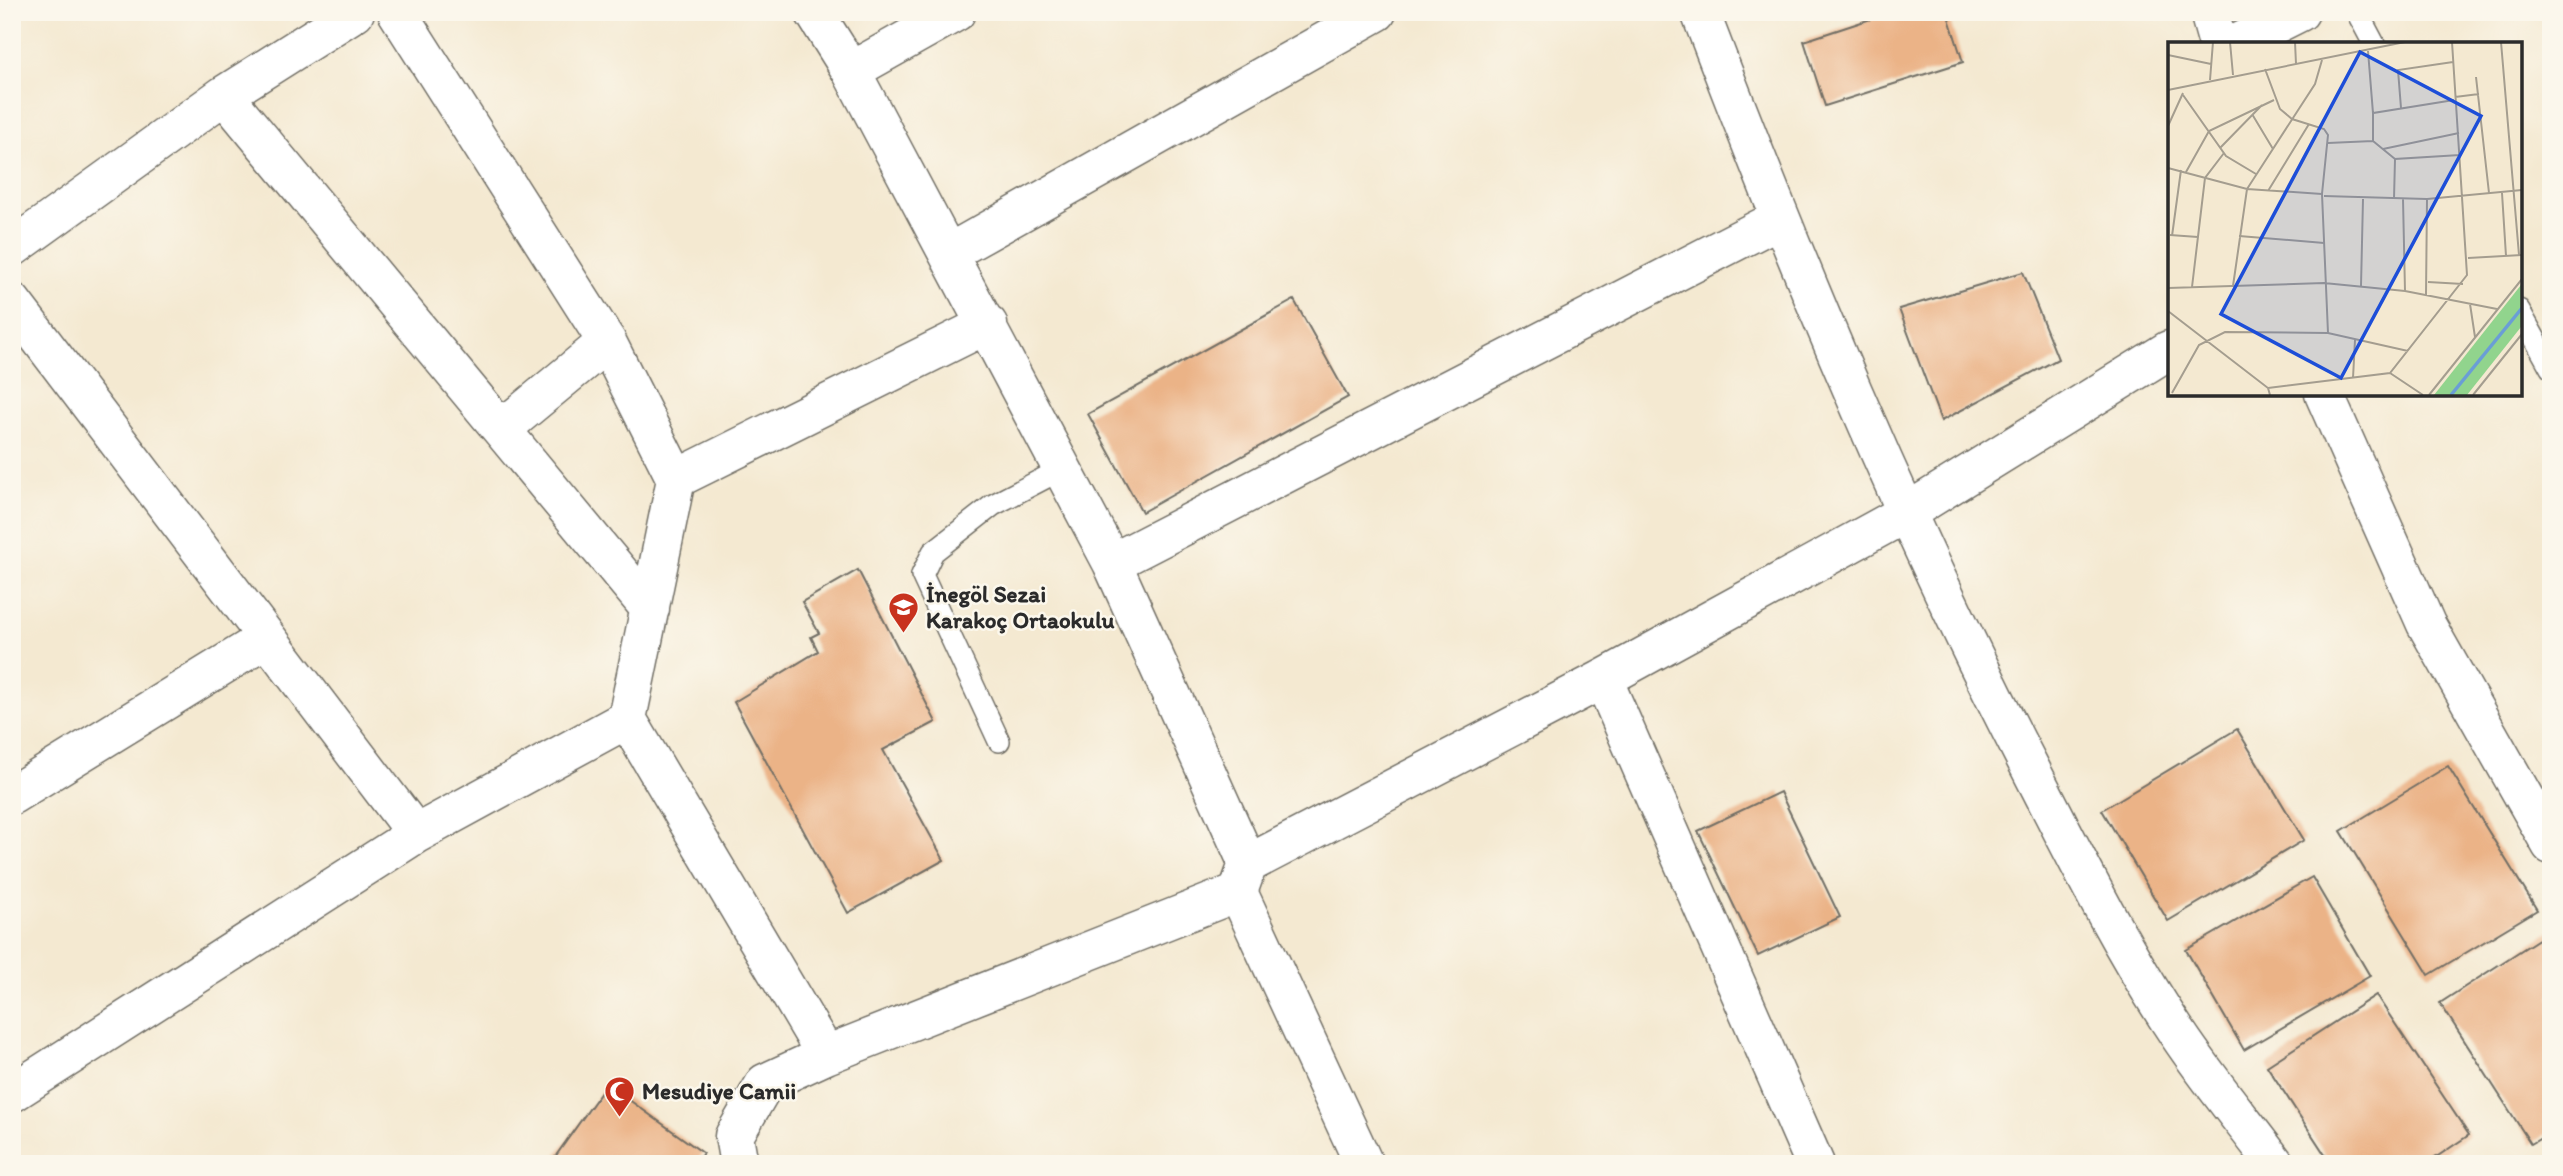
<svg xmlns="http://www.w3.org/2000/svg" width="2563" height="1176" font-family="Itim,sans-serif">
<style>
.building{fill:#ebb387}
.lines{fill:none;stroke-linecap:round;stroke-linejoin:round}
.lane-casing{stroke:#716e65;stroke-width:24}
.street-casing{stroke:#716e65;stroke-width:41}
.lane{stroke:#fff;stroke-width:21}
.street{stroke:#fff;stroke-width:38}
.labels{text-anchor:middle;stroke-width:5;stroke-linejoin:round;paint-order:stroke}
.poi-label{font-size:23px;font-weight:bold;fill:#2b2b2b;stroke:#fbf7ec;text-anchor:start}
.inset-river{fill:none;stroke:#6a9ed6;stroke-width:3.5}
.inset-road{fill:none;stroke:#a49d8f;stroke-width:2}
.view{fill:#1d4ed8;fill-opacity:0.15;stroke:#1d4ed8;stroke-width:3.5}
.inset-edge{fill:none;stroke:#2b2b2b;stroke-width:3.5}
</style>
<rect width="100%" height="100%" fill="#fbf7ec"/>
<filter id="ink" filterUnits="userSpaceOnUse"><feTurbulence type="fractalNoise" baseFrequency=".0143" numOctaves="2"/><feDisplacementMap in="SourceGraphic" scale="14" xChannelSelector="R" yChannelSelector="G"/><feConvolveMatrix kernelMatrix="1 2 1 2 8 2 1 2 1" color-interpolation-filters="sRGB"/></filter>
<filter id="wash" filterUnits="userSpaceOnUse"><feTurbulence type="fractalNoise" baseFrequency=".00686" numOctaves="4" result="noise"/><feDisplacementMap in="SourceGraphic" scale="28" xChannelSelector="R" yChannelSelector="G"/><feGaussianBlur stdDeviation="1.57" result="paint"/><feColorMatrix in="noise" values="0 0 0 0 0 0 0 0 0 0 0 0 0 0 0 0 0 1.4 0 .05"/><feComposite in="paint" operator="in"/></filter>
<g filter="url(#wash)">
<rect width="100%" height="100%" fill="#f4e9d1"/>
<g id="blocks">
<!-- building -->
<path class="building" d="M1892,12h55l16,50 -138,44 -21,-65z
M2023,272l35,87 -117,62 -42,-112z
M1294,300l54,97 -206,115 -54,-98z
M858,570l78,152 -53,28 61,110 -96,53 -114,-211 84,-51 -7,-14 8,-4 -17,-31z
M2237,729l67,111 -136,81 -66,-111z
M2448,766l89,144 -108,65 -88,-144z
M1780,792l60,125 -82,39 -60,-125z
M2312,877l58,99 -126,74 -58,-100z
M2551,931v201l-20,12 -91,-141z
M2376,995l93,140 -43,29h-95l-64,-98z
M607,1084l96,69 -8,11h-145z"/>
</g>
</g>
<g filter="url(#ink)">
<use href="#blocks" fill-opacity="0" stroke="#716e65" stroke-width="2"/>
<g class="lines">
<defs>
<path id="lane" d="M2357,12l17,32
M2519,310l32,58
M999,741l-77,-166 11,-23 60,-47 69,-36"/>
<path id="street" d="M397,12l210,330 69,137 312,-155
M814,12l37,59 261,492 136,301
M1700,12c97,255 202,507 327,750 47,92 93,185 151,272 30,45 65,87 97,130
M2209,12l9,32
M2236,44l64,-32
M851,71l105,-59
M224,95l426,514
M12,248l212,-153 131,-83
M949,253l428,-241
M12,302l404,532 -404,259
M2324,394l102,230 125,221
M503,428l104,-86
M1112,563l667,-344
M1603,679l212,485
M627,719l199,336
M12,795l255,-157
M416,834l211,-115 49,-240
M1238,892l126,272
M739,1164l-5,-28 31,-53 61,-28 412,-163 10,-28 355,-185 303,-166 263,-163"/>
</defs>
<!-- lane casing -->
<use href="#lane" class="lane-casing"/>
<!-- street casing -->
<use href="#street" class="street-casing"/>
<!-- lane -->
<use href="#lane" class="lane"/>
<!-- street -->
<use href="#street" class="street"/>
</g>
</g>
<!-- icons -->
<defs>
<symbol id="school-pin" viewBox="-11 -11 22 30"><path d="M0 17L-7.5 6A9.5 9.5 0 1 1 7.5 6Z" fill="#c8321e" stroke="#fbf7ec"/><path d="M0-5L7-2L0 1L-7-2ZM-4 1L0 2.5L4 1V4Q0 6-4 4Z" fill="#fff"/></symbol>
<symbol id="mosque-pin" viewBox="-11 -11 22 30"><path d="M0 17L-7.5 6A9.5 9.5 0 1 1 7.5 6Z" fill="#c8321e" stroke="#fbf7ec"/><path d="M3.5-4.9A6 6 0 1 0 3.5 4.9A5 5 0 1 1 3.5-4.9Z" fill="#fff"/></symbol>
</defs>
<g fill-rule="evenodd">
<use href="#school-pin" x="886" y="590" width="35" height="47"/>
<use href="#mosque-pin" x="602" y="1074" width="35" height="47"/>
</g>
<g class="labels">
<!-- poi labels -->
<g class="poi-label">
<text x="926" y="602">İnegöl Sezai<tspan x="926" dy="26">Karakoç Ortaokulu</tspan></text>
<text x="642" y="1099">Mesudiye Camii</text>
</g>
</g>
<!-- overview -->
<g transform="translate(2168 42)">
<rect width="354" height="354" fill="#f4e9d1"/>
<path d="M353,243v42l-54,68h-33z" fill="#91d48d"/>
<path class="inset-river" d="M283,353l71,-87"/>
<path class="inset-road" d="M62,0l3,33M127,0l1,22M333,0l18,213M200,9l5,62 81,-13M0,13l43,9M97,27l15,40 12,10 32,10 4,6 -6,59 6,139M308,35l13,116M42,38l3,-38M0,48l237,-48M15,53l43,61 30,18M287,55l24,-3M233,66l-3,-38 55,-8M205,71v28l22,18M84,72l21,35M0,84l15,-33M160,101l45,-2M52,106l42,-43M215,107l76,-16M0,126l79,21 75,5M18,130l23,-41 65,-31M100,149l41,-67M334,151l4,63M156,154l103,3 95,-9M226,157l1,-40 65,-4M235,157l2,92M2,193l28,2M4,194l9,-66M71,194l85,7M300,216l54,-3M260,240l35,2M65,244l14,-97 68,-105 7,-24M193,244l2,-87M24,245l13,-109 19,-25M0,246l156,-5 81,8 92,18M258,253l1,-96M302,262l5,33M0,269l100,77 2,7M222,331l33,22M185,336l2,-38M100,346l122,-15 77,-98 -15,-233M4,351l27,-48 26,-13 103,1 80,18M261,353l93,-116M305,353l49,-61"/>
<path class="view" d="M192,10l121,64 -140,262 -120,-64z"/>
<rect width="354" height="354" class="inset-edge"/>
</g>
<!-- margin -->
<rect width="2563" height="1176" fill="none" stroke="#fbf7ec" stroke-width="42"/>
</svg>
